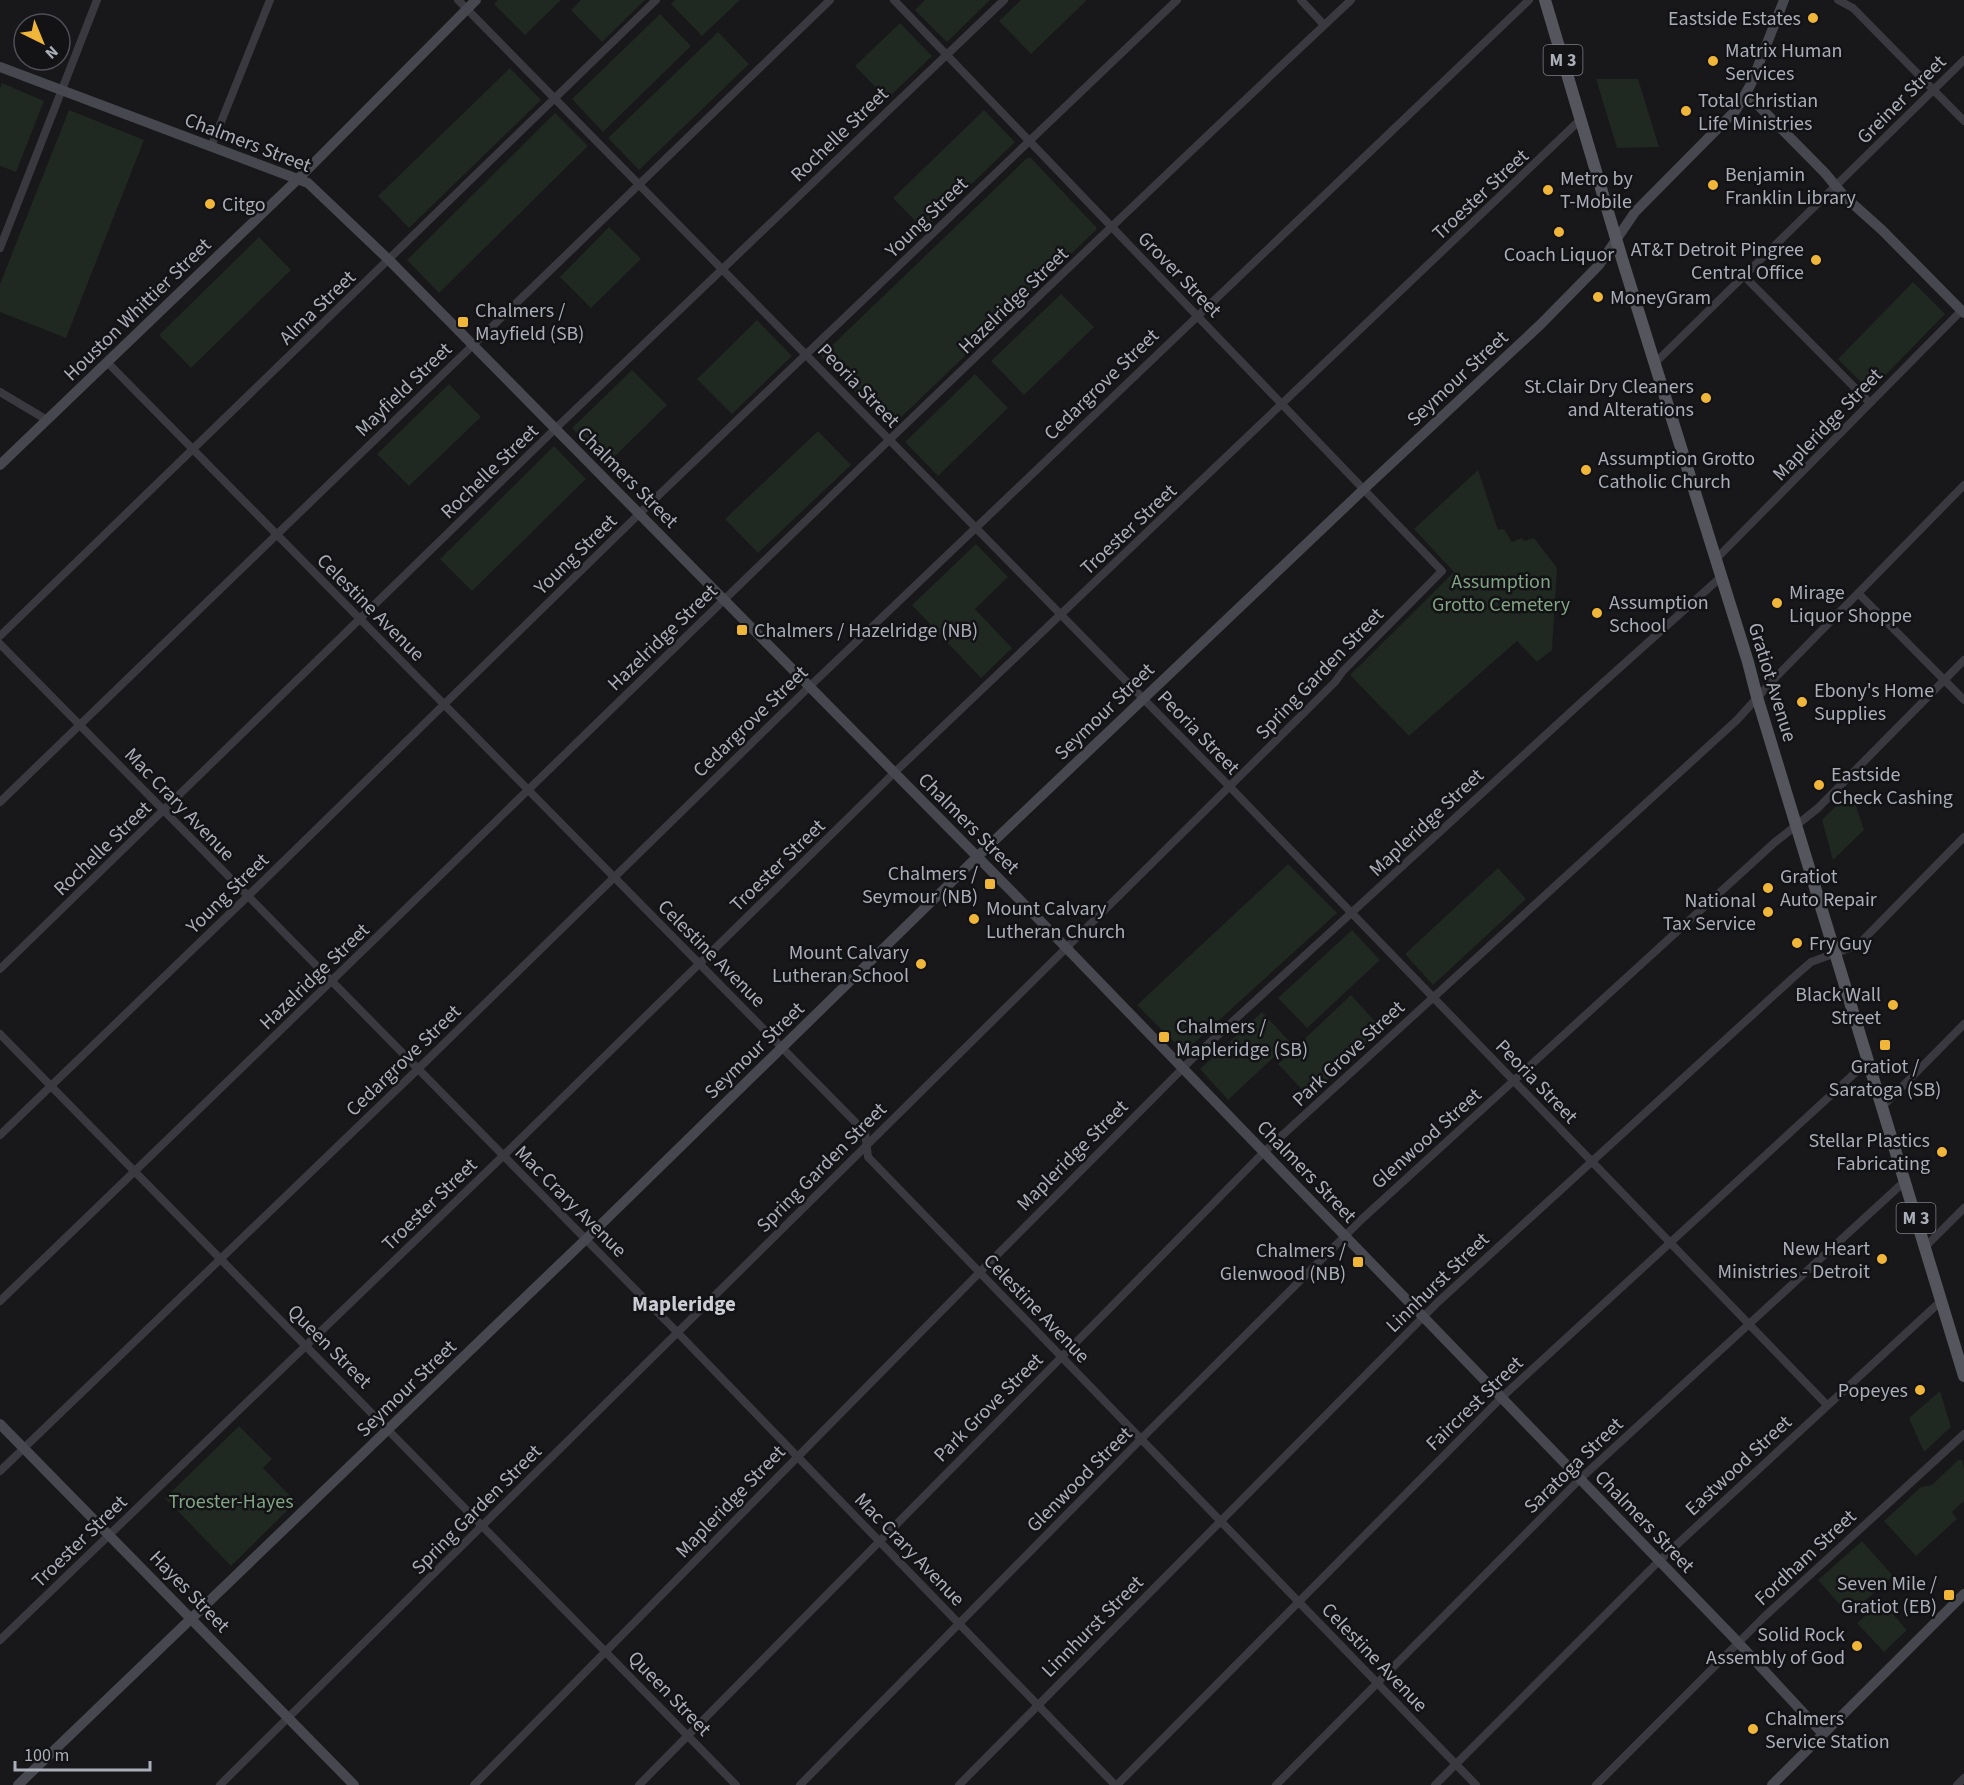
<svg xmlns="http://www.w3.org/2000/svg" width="1964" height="1785" font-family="'Source Sans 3',sans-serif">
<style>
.green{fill:#1f2821}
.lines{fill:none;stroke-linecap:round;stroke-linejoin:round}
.street{stroke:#39393f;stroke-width:8}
.secondary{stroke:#47484f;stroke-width:10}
.primary{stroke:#55565d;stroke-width:12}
.poi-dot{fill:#f0b639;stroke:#131215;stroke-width:2}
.labels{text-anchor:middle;stroke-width:5;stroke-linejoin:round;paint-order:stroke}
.shield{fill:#131215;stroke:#7d7f88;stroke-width:1.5}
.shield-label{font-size:18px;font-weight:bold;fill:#aaaeb9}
.poi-label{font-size:20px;fill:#aaaeb9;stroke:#131215;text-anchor:start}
.street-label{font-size:20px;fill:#aaaeb9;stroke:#131215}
.park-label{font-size:20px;fill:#81a484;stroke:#131215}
.neighbourhood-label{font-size:21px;font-weight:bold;fill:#cbcdd5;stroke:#131215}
</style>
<rect width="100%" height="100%" fill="#18171a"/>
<!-- green -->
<path class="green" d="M498,0h63l-36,35 -31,-31z
M581,0h64l-43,42 -31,-32z
M675,0h65l-38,36 -31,-32z
M925,0h65l-43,42 -32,-32z
M1021,0h66l-56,54 -32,-33z
M660,14l31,32 -88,86 -31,-33z
M900,23l32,33 -45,43 -32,-33z
M718,32l31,32 -110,106 -31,-32z
M510,68l31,32 -132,128 -31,-32z
M1596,79h42l21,68 -42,1z
M2,83l42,18 -28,71 -16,-6v-78z
M69,110l75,30 -78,198 -66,-26v-28z
M984,110l31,32 -91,88 -31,-32z
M555,113l33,33 -149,147 -32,-33z
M1027,158h4l65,69v3l-206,198 -69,-72z
M609,227l32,32 -50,49 -31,-31z
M259,237l32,33 -100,98 -32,-33z
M1913,282l32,32 -75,77 -32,-32z
M1061,294l33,33 -70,68 -33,-34z
M757,320l35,36 -60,58 -35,-35z
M632,370l35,35 -60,59 -35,-36z
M975,374l33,34 -70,68 -33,-34z
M449,384l32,33 -72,69 -32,-32z
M818,431l33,34 -93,88 -33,-34z
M554,446l32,33 -114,112 -32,-32z
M1478,470l20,60 6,-1 8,13 10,-4 2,3 10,-3 23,30 -5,82 -15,12 -20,-21 -108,95 -59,-61 104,-103 -40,-43z
M976,544l32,33 -33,32 37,39 -31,30 -69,-73z
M1851,791l13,39 -31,30 -11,-40z
M1288,864l49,49 -153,139 -47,-47z
M1498,868l28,31 -93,86 -28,-31z
M1352,930l28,30 -73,68 -29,-30z
M1351,995l31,34 -73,68 -31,-33z
M1262,1012l28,30 -62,58 -28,-31z
M1940,1391l11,36 -27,25 -15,-34z
M239,1426l33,33 -9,9 33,34 -65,64 -66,-68z
M1958,1460h4l2,8v33l-12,11 5,7 -41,37 -32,-35 37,-34 11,-2z
M1862,1541l31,35 -44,39 -31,-35z
M1882,1602l25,28 -23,22 -27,-29z"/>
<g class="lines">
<!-- street -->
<path class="street" d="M458,0l771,786 598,619
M1301,0l23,25
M1838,0l15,8 111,113
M211,147l59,-147
M0,248l97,-248
M1744,276l126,127
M107,362l758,770 3,25 608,628
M1655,363l309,-303
M0,392l47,28
M1715,560l246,-249
M1858,593l106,107
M0,636l656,-636
M0,644l677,688 438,453
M0,802l830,-802
M0,969l555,-540 449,-429
M0,1034l736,751
M1882,1107l82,-83
M0,1135l248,-239 391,-382 538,-514
M1925,1247l39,-39
M0,1301c451,-433 895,-873 1351,-1301
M0,1471l418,-402 391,-382 720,-687
M0,1640l503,-484 391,-383 687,-654
M220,1785l1115,-1103 8,-11 99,-100 -548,-571
M474,1785l506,-513 215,-216 391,-358 135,-121
M639,1785l625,-633 473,-432 39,-43 188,-192
M800,1785l341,-346 221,-220 412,-376 44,-35 146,-148
M959,1785l479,-483 357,-326 16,-14 47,-17 106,-108
M1117,1785l384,-387 367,-337
M1276,1785l304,-306 325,-298
M1435,1785l224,-224 282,-260
M1596,1785l168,-168 200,-183
M1957,1785l7,-7"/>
<!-- secondary -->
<path class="secondary" d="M0,67l308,116 81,77 630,639 714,738 90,97
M1746,93l79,80 19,23 38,34 82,83
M0,465l298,-286 178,-179
M0,1424l354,361
M18,1785l568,-546 391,-382 387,-368 177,-165 58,-59 36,-53 101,-102 15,-26 33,-84
M1772,1785l192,-191"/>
<!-- primary -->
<path class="primary" d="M1545,0l78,262 125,400 9,35 207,679"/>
</g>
<!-- markers -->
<g class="poi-dot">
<circle cx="1813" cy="18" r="6"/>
<circle cx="1713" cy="61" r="6"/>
<circle cx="1686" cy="111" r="6"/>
<circle cx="1713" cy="185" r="6"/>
<circle cx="1548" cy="190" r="6"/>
<circle cx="210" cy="204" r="6"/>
<circle cx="1559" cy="232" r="6"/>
<circle cx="1816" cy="260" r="6"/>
<circle cx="1598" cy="297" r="6"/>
<rect x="457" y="316" width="12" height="12" rx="3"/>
<circle cx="1706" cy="398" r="6"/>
<circle cx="1586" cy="470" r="6"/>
<circle cx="1777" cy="603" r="6"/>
<circle cx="1597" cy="613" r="6"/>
<rect x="736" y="624" width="12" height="12" rx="3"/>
<circle cx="1802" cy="702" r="6"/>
<circle cx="1819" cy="785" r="6"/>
<rect x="984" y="878" width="12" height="12" rx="3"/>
<circle cx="1768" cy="888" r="6"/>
<circle cx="1768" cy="912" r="6"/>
<circle cx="974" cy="919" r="6"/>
<circle cx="1797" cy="943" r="6"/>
<circle cx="921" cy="964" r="6"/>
<circle cx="1893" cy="1005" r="6"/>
<rect x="1158" y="1031" width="12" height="12" rx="3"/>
<rect x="1879" y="1039" width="12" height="12" rx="3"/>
<circle cx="1942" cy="1152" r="6"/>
<circle cx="1882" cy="1259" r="6"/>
<rect x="1352" y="1256" width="12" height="12" rx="3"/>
<circle cx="1920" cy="1390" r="6"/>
<rect x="1943" y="1589" width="12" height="12" rx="3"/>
<circle cx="1857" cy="1646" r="6"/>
<circle cx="1753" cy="1729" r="6"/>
</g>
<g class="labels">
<!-- shield labels -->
<g class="shield">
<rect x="1543.5" y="45" width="39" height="30" rx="4.5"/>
<rect x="1896.5" y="1203" width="39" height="30" rx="4.5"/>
</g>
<g class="shield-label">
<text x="1563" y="66">M 3</text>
<text x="1916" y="1224">M 3</text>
</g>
<!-- poi labels -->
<g class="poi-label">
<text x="1801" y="25" text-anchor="end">Eastside Estates</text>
<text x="1725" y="57">Matrix Human<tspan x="1725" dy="23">Services</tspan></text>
<text x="1698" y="107">Total Christian<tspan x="1698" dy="23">Life Ministries</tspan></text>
<text x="1725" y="181">Benjamin<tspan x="1725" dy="23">Franklin Library</tspan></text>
<text x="1560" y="185">Metro by<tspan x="1560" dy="23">T-Mobile</tspan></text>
<text x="222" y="211">Citgo</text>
<text x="1804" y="256" text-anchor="end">AT&amp;T Detroit Pingree<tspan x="1804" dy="23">Central Office</tspan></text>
<text x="1559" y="261" text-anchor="middle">Coach Liquor</text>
<text x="1610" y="304">MoneyGram</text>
<text x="475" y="317">Chalmers /<tspan x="475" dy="23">Mayfield (SB)</tspan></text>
<text x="1694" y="393" text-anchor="end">St.Clair Dry Cleaners<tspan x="1694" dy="23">and Alterations</tspan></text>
<text x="1598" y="465">Assumption Grotto<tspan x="1598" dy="23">Catholic Church</tspan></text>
<text x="1789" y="599">Mirage<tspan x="1789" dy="23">Liquor Shoppe</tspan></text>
<text x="1609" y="609">Assumption<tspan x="1609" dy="23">School</tspan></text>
<text x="754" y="637">Chalmers / Hazelridge (NB)</text>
<text x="1814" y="697">Ebony's Home<tspan x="1814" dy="23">Supplies</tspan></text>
<text x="1831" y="781">Eastside<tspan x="1831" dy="23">Check Cashing</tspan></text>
<text x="978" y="880" text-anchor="end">Chalmers /<tspan x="978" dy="23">Seymour (NB)</tspan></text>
<text x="1780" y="883">Gratiot<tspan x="1780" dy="23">Auto Repair</tspan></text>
<text x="1756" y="907" text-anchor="end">National<tspan x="1756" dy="23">Tax Service</tspan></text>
<text x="986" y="915">Mount Calvary<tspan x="986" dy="23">Lutheran Church</tspan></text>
<text x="1809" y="950">Fry Guy</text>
<text x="909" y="959" text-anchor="end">Mount Calvary<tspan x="909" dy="23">Lutheran School</tspan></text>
<text x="1881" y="1001" text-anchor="end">Black Wall<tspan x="1881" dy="23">Street</tspan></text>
<text x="1176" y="1033">Chalmers /<tspan x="1176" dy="23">Mapleridge (SB)</tspan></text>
<text x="1885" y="1073" text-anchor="middle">Gratiot /<tspan x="1885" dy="23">Saratoga (SB)</tspan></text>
<text x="1930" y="1147" text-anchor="end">Stellar Plastics<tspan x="1930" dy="23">Fabricating</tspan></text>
<text x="1870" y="1255" text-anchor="end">New Heart<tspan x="1870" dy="23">Ministries - Detroit</tspan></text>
<text x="1346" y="1257" text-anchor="end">Chalmers /<tspan x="1346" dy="23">Glenwood (NB)</tspan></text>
<text x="1908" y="1397" text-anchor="end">Popeyes</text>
<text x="1937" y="1590" text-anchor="end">Seven Mile /<tspan x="1937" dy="23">Gratiot (EB)</tspan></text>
<text x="1845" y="1641" text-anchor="end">Solid Rock<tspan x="1845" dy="23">Assembly of God</tspan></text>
<text x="1765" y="1725">Chalmers<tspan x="1765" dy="23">Service Station</tspan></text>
</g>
<!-- street labels -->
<g class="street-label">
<text transform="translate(1901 99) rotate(-45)" y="7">Greiner Street</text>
<text transform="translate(839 134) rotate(-44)" y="7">Rochelle Street</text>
<text transform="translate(248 142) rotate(21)" y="7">Chalmers Street</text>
<text transform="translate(1480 194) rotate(-43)" y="7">Troester Street</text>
<text transform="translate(926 217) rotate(-44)" y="7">Young Street</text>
<text transform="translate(1180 274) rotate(46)" y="7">Grover Street</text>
<text transform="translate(1013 300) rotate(-44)" y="7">Hazelridge Street</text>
<text transform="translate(317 307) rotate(-44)" y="7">Alma Street</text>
<text transform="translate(137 309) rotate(-44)" y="7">Houston Whittier Street</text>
<text transform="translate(1457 378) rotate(-43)" y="7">Seymour Street</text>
<text transform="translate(1101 384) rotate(-44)" y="7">Cedargrove Street</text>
<text transform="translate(859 385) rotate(46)" y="7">Peoria Street</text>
<text transform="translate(403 389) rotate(-44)" y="7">Mayfield Street</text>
<text transform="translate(1827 424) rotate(-46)" y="7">Mapleridge Street</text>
<text transform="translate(489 471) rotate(-44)" y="7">Rochelle Street</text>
<text transform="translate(628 477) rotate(45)" y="7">Chalmers Street</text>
<text transform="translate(1128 529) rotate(-43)" y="7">Troester Street</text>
<text transform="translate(575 554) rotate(-44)" y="7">Young Street</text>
<text transform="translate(371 607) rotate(45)" y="7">Celestine Avenue</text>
<text transform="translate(662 637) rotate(-44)" y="7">Hazelridge Street</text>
<text transform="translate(1319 673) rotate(-46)" y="7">Spring Garden Street</text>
<text transform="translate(1773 682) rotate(73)" y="7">Gratiot Avenue</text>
<text transform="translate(1104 711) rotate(-44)" y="7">Seymour Street</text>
<text transform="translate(750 721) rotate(-44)" y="7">Cedargrove Street</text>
<text transform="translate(1199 732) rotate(46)" y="7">Peoria Street</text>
<text transform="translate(180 804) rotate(46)" y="7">Mac Crary Avenue</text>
<text transform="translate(1426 822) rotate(-43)" y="7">Mapleridge Street</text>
<text transform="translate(969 823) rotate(45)" y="7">Chalmers Street</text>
<text transform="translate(102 848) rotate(-44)" y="7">Rochelle Street</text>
<text transform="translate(777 865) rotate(-44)" y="7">Troester Street</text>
<text transform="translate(227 893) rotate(-44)" y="7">Young Street</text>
<text transform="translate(712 953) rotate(45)" y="7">Celestine Avenue</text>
<text transform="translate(314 976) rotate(-44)" y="7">Hazelridge Street</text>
<text transform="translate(754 1050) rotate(-44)" y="7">Seymour Street</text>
<text transform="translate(1348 1053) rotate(-43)" y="7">Park Grove Street</text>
<text transform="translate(403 1060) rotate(-44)" y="7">Cedargrove Street</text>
<text transform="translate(1537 1081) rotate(46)" y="7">Peoria Street</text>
<text transform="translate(1426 1138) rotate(-42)" y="7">Glenwood Street</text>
<text transform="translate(1072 1155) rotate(-45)" y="7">Mapleridge Street</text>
<text transform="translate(821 1167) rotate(-45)" y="7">Spring Garden Street</text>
<text transform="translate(1307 1171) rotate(46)" y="7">Chalmers Street</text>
<text transform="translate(571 1201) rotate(45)" y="7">Mac Crary Avenue</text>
<text transform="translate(429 1204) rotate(-44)" y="7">Troester Street</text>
<text transform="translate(1437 1282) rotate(-44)" y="7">Linnhurst Street</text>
<text transform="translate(1037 1308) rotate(46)" y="7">Celestine Avenue</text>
<text transform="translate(330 1346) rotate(45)" y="7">Queen Street</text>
<text transform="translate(406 1388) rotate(-44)" y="7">Seymour Street</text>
<text transform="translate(1474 1403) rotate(-44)" y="7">Faircrest Street</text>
<text transform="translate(988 1407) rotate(-45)" y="7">Park Grove Street</text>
<text transform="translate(1573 1465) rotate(-44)" y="7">Saratoga Street</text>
<text transform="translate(1738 1465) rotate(-43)" y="7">Eastwood Street</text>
<text transform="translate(1079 1479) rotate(-45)" y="7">Glenwood Street</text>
<text transform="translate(730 1501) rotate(-46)" y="7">Mapleridge Street</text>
<text transform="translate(476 1509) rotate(-45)" y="7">Spring Garden Street</text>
<text transform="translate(1645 1521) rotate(46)" y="7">Chalmers Street</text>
<text transform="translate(79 1541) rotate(-44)" y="7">Troester Street</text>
<text transform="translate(910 1549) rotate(46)" y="7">Mac Crary Avenue</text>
<text transform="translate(1805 1557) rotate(-43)" y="7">Fordham Street</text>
<text transform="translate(190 1591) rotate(46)" y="7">Hayes Street</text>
<text transform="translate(1092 1626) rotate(-45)" y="7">Linnhurst Street</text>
<text transform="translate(1375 1657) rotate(46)" y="7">Celestine Avenue</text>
<text transform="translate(670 1693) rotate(46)" y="7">Queen Street</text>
</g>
<!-- park labels -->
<g class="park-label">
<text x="1501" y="588">Assumption<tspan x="1501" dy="23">Grotto Cemetery</tspan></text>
<text x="231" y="1508">Troester-Hayes</text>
</g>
<!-- neighbourhood labels -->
<g class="neighbourhood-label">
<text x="684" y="1311">Mapleridge</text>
</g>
</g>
<!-- north arrow -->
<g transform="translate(42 42) rotate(137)"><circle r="28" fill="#131215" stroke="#4f5057" stroke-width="1.5"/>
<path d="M0-4.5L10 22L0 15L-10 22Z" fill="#f0b639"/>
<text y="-9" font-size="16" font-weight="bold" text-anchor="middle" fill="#aaaeb9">N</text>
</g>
<!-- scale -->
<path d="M15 1761v9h135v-9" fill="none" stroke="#aaaeb9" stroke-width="3"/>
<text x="24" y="1761" font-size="18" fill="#aaaeb9" stroke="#131215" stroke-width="4.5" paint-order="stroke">100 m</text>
</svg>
